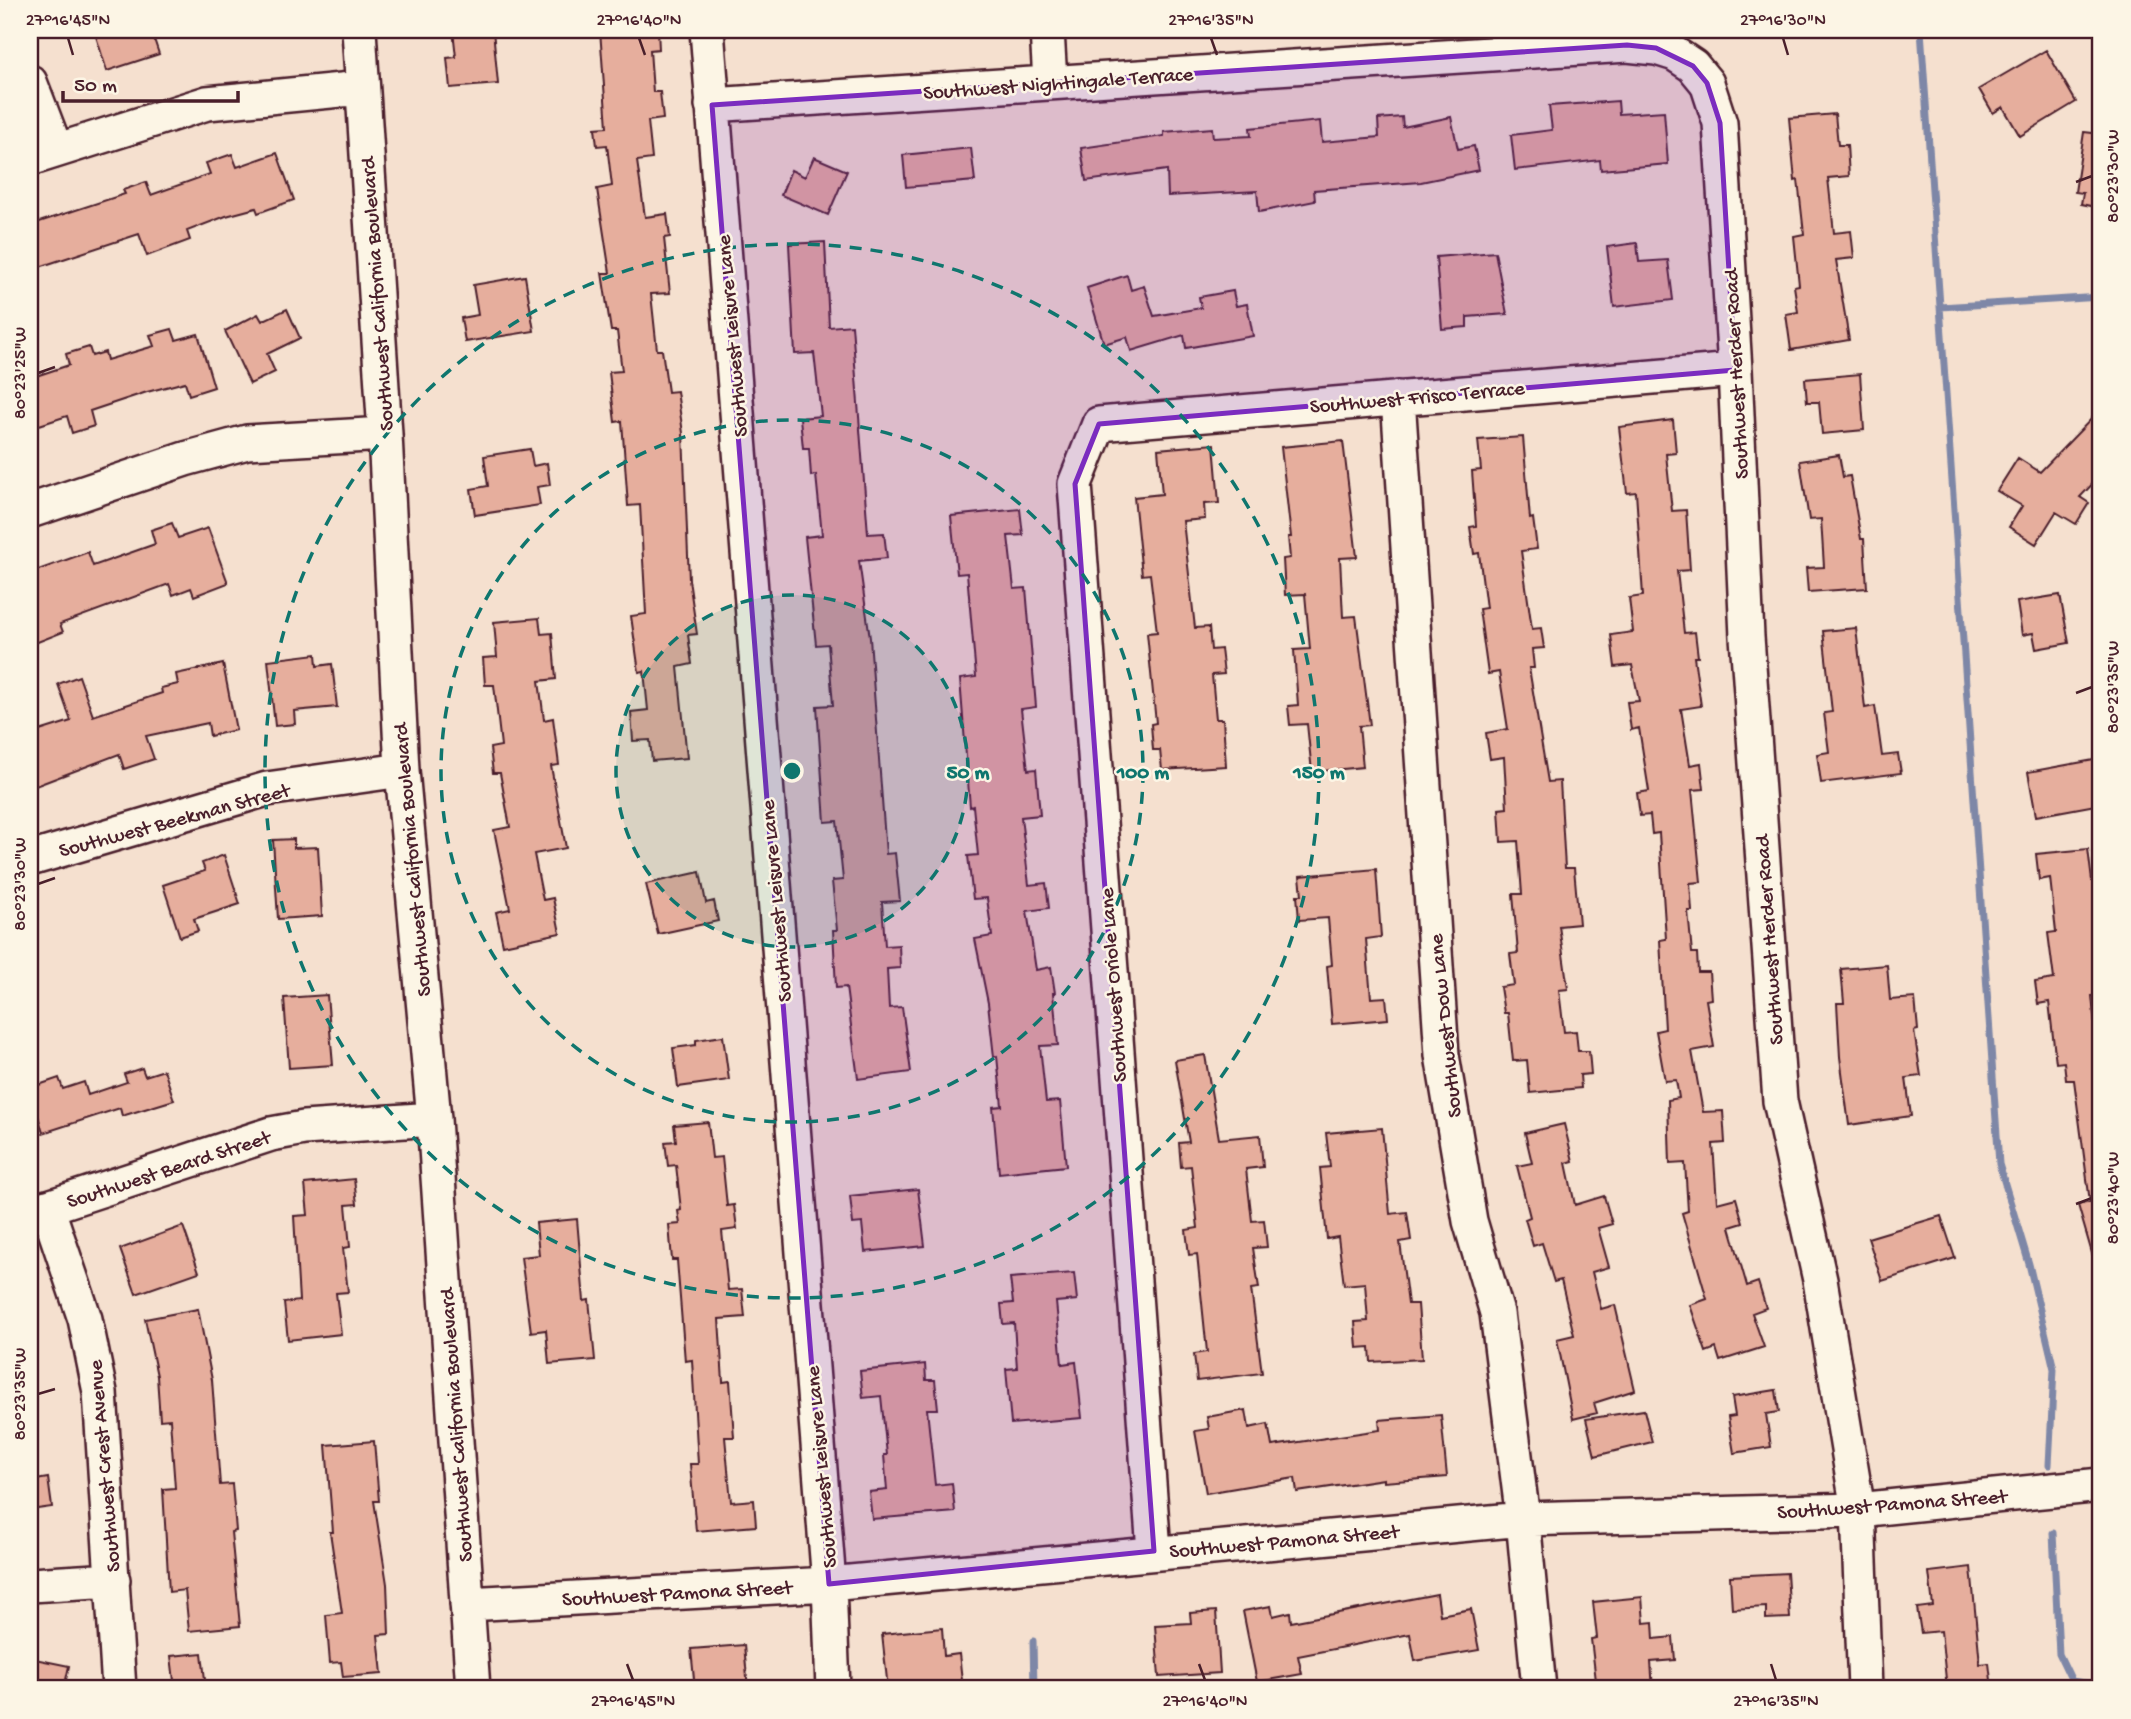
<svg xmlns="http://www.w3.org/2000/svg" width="2131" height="1719" font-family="'Gochi Hand',sans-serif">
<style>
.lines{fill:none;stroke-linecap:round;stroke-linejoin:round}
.stream{stroke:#7e87a7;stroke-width:7}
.building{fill:#e6ae9d;stroke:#4a1f2b;stroke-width:2}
.minor-casing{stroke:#4a1f2b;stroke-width:38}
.minor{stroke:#fcf5e5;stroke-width:33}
.marked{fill:#7b2cbf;fill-opacity:0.2;stroke:#7b2cbf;stroke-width:5;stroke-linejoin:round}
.ticks{fill:none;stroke:#4a1f2b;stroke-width:2.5}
.ring{fill:none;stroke:#0f766e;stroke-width:3.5;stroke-dasharray:12 9}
.labels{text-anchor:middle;stroke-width:5;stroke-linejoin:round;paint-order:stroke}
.street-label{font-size:21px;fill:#4a1f2b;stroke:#fcf5e5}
.centre{fill:#0f766e;stroke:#fcf5e5;stroke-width:3.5}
.ring-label{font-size:21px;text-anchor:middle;font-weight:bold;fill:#0f766e;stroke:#fcf5e5;stroke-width:5;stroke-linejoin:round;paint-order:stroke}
.neatline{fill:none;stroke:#4a1f2b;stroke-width:2.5}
.ticks-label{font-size:18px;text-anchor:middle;fill:#4a1f2b}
</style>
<rect width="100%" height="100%" fill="#f5e0cf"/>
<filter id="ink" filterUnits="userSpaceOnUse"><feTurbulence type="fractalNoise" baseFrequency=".0143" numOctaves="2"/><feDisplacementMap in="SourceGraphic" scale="14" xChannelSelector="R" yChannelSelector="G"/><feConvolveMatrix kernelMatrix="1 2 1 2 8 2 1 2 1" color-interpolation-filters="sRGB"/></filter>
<g filter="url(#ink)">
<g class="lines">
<!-- stream -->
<path class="stream" d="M1921,30l78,1134 30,100 25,105 -5,96
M1940,307l161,-10
M2053,1533l6,121 13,27 29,5
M1033,1641l1,48"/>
</g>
<!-- building -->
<path class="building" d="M94,30h57l8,24 -52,17z
M453,30h40l5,54 -48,4 -3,-30 9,-1z
M600,30h58l1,19 -9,1 3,42h7l3,27 -15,2 4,38 -15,2 8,56 22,-3 3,23 -6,1 6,55 -19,1 6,56h5l6,42 9,-1 6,42 6,147 8,54 -9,1 4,29 -14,3 9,91 -35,3 -2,-21 -17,1 -2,-29 17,-2 -4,-39 -5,1 -8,-56 15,-2 -6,-109 -12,1 -6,-85 -7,1 -6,-50 13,-1 -5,-40h-6l-9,-58h8l-13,-84 15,-3 -5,-41 -10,1 -2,-18 12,-1z
M2046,50l30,52 -56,34 -17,-29 -10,6 -14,-24z
M1618,101l1,13 45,-3 4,53 -67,6 -1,-10 -85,10 -4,-35 41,-5 -3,-24z
M1835,114l3,31h9l2,31 -21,2 6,55 17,-2 3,27 -18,2 13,80 -58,10 -5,-36 12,-2 -4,-26 5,-1 -5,-49 10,-2 -6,-54 -3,1 -6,-63z
M1402,117l1,10 48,-10 7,32 16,-3 5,24 -58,12 -107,8 1,11 -56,11 -2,-21 -89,5 -1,-26 -81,11 -5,-33 83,-12v-4l48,-4 1,10 38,-2 -1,-8 70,-7 2,21 57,-5 -1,-18z
M2084,132l17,2v74l-20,-4 2,-11 -8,-1z
M971,148l4,33 -69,6 -3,-32z
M277,153l17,47 -36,13 -2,-5 -30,8 -39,15 3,9 -43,16 -8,-22 -109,36v-45l95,-31 -2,-4 23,-8 5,13 59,-21 -4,-11 26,-9 5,13z
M814,157l33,14 -19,44 -47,-20 10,-25 14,7z
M825,242l4,85 23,-2 16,209 16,-1 3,25 -28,3 11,77 16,216 9,-1 5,48 -18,1 3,44 14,-1 1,23 -13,1 2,39 13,-1 9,65 -53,7 -12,-92 -10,1 -3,-58h4l-5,-49 11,-1 -6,-59 -12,1 -8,-116 16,-1 -5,-61 -12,1 -11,-108 17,-2 -6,-60 -5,1 -2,-28h-6l-3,-30 21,-2 -7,-63 -19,1 -6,-110z
M1637,243l2,19 29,-2 5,40 -59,7 -7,-60z
M1495,252l12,62 -40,3v10l-25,2 -6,-72z
M1127,275l4,15 13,-4 10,30 47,-8 -2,-11 34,-6 3,15 11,-2 6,32 -67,12 -2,-13 -53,16 -4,-14 -23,7 -17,-56z
M525,276l9,55 -69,11 -4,-24 17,-3 -5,-30z
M287,309l13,29 -33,16 8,18 -25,12 -25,-53 33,-17 4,7z
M172,329l4,11 22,-6 16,53 -25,8 -4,-13 -38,10 -57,19 4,15 -22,7 -5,-17 -37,12v-50l39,-13 -3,-11 23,-7 3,9 13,-4 2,8 47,-14 -4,-11z
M1860,374l4,56 -42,4 -3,-32h-12l-2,-23z
M2101,409v66l-21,22 9,6 -13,21 -20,-12 -20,32 -27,-17 13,-21 -25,-15 21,-33 22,14z
M1673,420l3,33 -10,1 6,57 14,-1 4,60 -13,1 7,62 11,-1 3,25h-4l7,49 -20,3 9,56 11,-2 3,26 -12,1 9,92 -11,1 2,28h-4l4,42h5l1,19h11l2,27 -5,1 8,47 -22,4 11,61 20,-1 2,32 -12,1 4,59 19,-5 7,25 -13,4 17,59 11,-4 8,26 -14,5 12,34 -44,14 -4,-13 -10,4 -16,-47 17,-6 -25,-86 6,-2 -3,-48 -15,1 -2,-64 11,-2 -3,-18 -11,1 -9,-50 9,-2 -5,-89 6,-1 -7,-106 -7,1 -2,-19 -10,1 -3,-23 12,-2 -10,-63 -8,2 -4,-28 12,-1 -7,-36 -17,2 -4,-32 22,-3 -4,-34 14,-2 -7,-104 -9,1 -8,-66z
M1523,437l7,82 3,-1 4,31 -16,2 11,78 9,-1 3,20 -12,1 2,19h-5l19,114 12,-1 5,87h9l5,56 -20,2 9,63 -9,1 5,42 12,-1 2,20h11l2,23 -11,1 1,13 -51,5 -3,-33 -14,1 -5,-48h-4l-4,-26 14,-2 -4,-31 8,-1 -5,-59h9l-4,-53 -17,1 -2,-33 8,-1 -3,-51 -14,2 -4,-26 22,-4 -9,-57 -11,2 -9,-65 7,-1 -7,-55 -5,1 -4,-27 6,-1 -4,-55 9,-1 -3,-30z
M1343,441l14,116 -17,1 3,59 13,-1 14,109 -11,1 4,41 -51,5 -5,-48 -17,1 -2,-19 10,-1 -4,-55 16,-1 -5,-55 -20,1 -2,-36 7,-1 -2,-21h3l-10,-90z
M1214,444l5,59 -15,1 1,15 -22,2 12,107 14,-1 2,23 10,-1 3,25 -12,1 4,44h7l3,47 -64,4 -2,-20h-7l-2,-26 5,-1 -9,-90 10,-1 -7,-58 -8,1 -8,-78 28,-3 -4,-45z
M530,449l3,17 14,-3 3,22 -13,2 3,18 -65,10 -4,-26 17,-3 -4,-30z
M1839,455l4,22 7,-1 11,63h3l3,49 -59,4 -2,-24 18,-1 -3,-48 -12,1 -9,-59z
M1020,509l3,26 -15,1 6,53 12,-1 10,119 -15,2 7,61 8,-1 4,46 -19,2 8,68 17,-2 3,25 -22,3 9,59 15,-3 4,26h-2l5,52 -18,1 6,56 14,-1 6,65 -67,7 -6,-66 9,-1 -5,-50 -3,1 -6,-54 -13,-64 17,-3 -5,-38 -14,1 -5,-43 10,-1 -5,-49 -3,1 -10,-128 16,-2 -9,-104 -10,1 -6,-58z
M172,523l6,15 30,-10 20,55 -34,13 -3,-8 -18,7 -4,-11 -109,40 3,8 -33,13v-72l58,-21 5,14 62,-22 -4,-14z
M2060,595l9,48 -33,6 -3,-16 -11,2 -5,-33z
M539,618l2,16 11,-1 4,46 -17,2 5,39 9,-2 6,47 -8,1 15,82 -32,6 9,46 10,-2 7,35 -57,12 -7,-33 14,-3 -16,-79 16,-3 -10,-54h-7l-3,-25 11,-2 -7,-61h-9l-2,-27 14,-1 -3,-35z
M1856,628l9,80 10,-2 7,50 16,-2 3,19 -80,10 -4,-29 12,-2 -5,-39 8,-1 -9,-81z
M316,654l1,12 15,-2 5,43 -43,4 1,13 -20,2 -7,-66z
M223,664l13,66 -26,6 -2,-13 -62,13 8,23 -30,10 -5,-15 -89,34v-54l41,-13 -13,-37 21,-8 14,40 69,-23 -1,-5 17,-4 -2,-10z
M2094,760l7,44 -65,12 -8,-44z
M294,839v9l24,-1 4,69 -44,3 -5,-79z
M2088,849l4,32 9,-1v26h-3l3,24v65l-9,1 6,60 3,-1v211l-5,1 -18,-62 12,-3 -16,-122h-8l-2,-18 -8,1 -7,-61 -11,2 -3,-22 19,-3 -6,-46 8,-1 -6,-54 -11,2 -3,-26z
M224,855l16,49 -46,15 4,12 -18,6 -17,-52 42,-14 -3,-8z
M1376,869l5,68 -15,2 5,59 15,-1 2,22 -56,5 -5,-58 5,-1 -4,-47 -29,2 -2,-25h5l-2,-19z
M700,872l6,31 8,-2 4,20 -60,13 -12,-50z
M1887,965l3,35 25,-2 3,32 -4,1 7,45 -15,2 5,38 -62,9 -9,-68 -3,-54h7l-3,-34z
M327,995l6,70 -44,3 -5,-70z
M723,1036l6,44 -51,7 -5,-39 23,-3v-5z
M1205,1055l14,84 41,-4 3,32 -17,2 6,52 12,-1 3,27 -14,1 6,40 -8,1 11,84 -65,8 -3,-27 13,-2 -10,-98 -8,1 -3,-25 12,-2 -7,-62 -10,1 -2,-24 10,-1 -14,-82z
M142,1068l3,8 19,-6 10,30 -52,16 -2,-8 -77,25 -13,-45 29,-10 4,11 21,-7 4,13 39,-13 -3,-8z
M708,1122l4,36 10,-1 5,49 7,-1 3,24 -15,2 6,59 14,-1 3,28 -26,2 4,63 7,-1 4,56h-9l6,65 23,-2 2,26 -60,5 -6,-67h8l-6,-104 -7,1 -8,-101h-5l-3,-35 11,-1 -2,-13 3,-1 -5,-45 -8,1 -3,-24 11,-1 -2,-16z
M1564,1124l9,37 -7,2 9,42 29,-9 8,28 -14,4 11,39 -17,5 9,37 14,-4 20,85 -41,13 3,10 -24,6 -16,-80 17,-4 -13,-55 -7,2 -12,-39 -9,3 -8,-27 5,-2 -13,-51 15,-3 -7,-30z
M1382,1128l8,86 17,-2 4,28 -11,2 8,62h10l4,55 -51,3 -1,-15 -13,1 -2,-26 13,-1 -3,-38 -21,2 -6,-48 -11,2 -7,-71 10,-1 -4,-34z
M354,1179l3,25 -11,1 4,42 -7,1 5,44 -12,1 5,41 -53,6 -4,-37 15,-2 -5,-85 14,-1 -3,-31z
M918,1189l7,57 -60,6 -3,-29 -9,1 -3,-28z
M1941,1216l14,42 -73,23 -14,-43z
M577,1219l7,82 5,-1 6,60 -46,4 -3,-34 -15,2 -10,-75 18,-2 -3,-32z
M183,1226l16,46 -63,22 -16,-45z
M1074,1273l3,27 -21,2 6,62 14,-2 6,56 -71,6 -5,-55 11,-1 -3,-45 -11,1 -2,-20 12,-1 -3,-25z
M198,1309l14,71 8,105 12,-1 4,47 -5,1 9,94 -51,5 -4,-41 -16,2 -6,-103 12,-1 -5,-69 -10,1 -3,-44 -12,-57z
M925,1364l1,16h9l3,29h-11l8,76 17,-2 3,29 -83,7 -3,-27 18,-2 -3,-35h3l-6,-59 -18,2 -3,-27z
M1776,1390l3,22 -13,2 5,33 -37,6 -6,-36 7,-1 -3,-19z
M1246,1410l3,18 19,-4 4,22 108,-16 -1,-10 62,-5 6,62 -63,5v-3l-87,13 -2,-14 -89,15 -11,-62 14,-2 -2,-12z
M1644,1410l8,32 -57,14 -9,-37z
M374,1441l5,60h-5l13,83 2,50 -11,1 4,39 -39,3 -2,-15 -11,1 -4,-48 16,-2 -12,-81h3l-7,-87z
M48,1478l4,29 -22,3v-29z
M1971,1567l9,97 9,-1 3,26h-45l-6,-58 -20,2 -4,-25 16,-2 -4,-34z
M1787,1573l3,45 -24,1v-12l-34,2 -2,-33z
M1437,1594l3,21 31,-6 8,41 -64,11 -5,-27 -112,22 4,18 -45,8 -14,-71 28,-5 2,10 17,-4 1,10z
M1642,1597l2,26 9,-1 1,17 19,-2 2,23 -24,2 2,27h-56l-6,-50 6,-1 -4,-36z
M1216,1611l4,62 -61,4 -4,-52 36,-2 -1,-10z
M942,1628l2,28 15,-2 4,35h-75l-6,-55z
M744,1645l4,44h-53l-4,-40z
M202,1653l4,36h-31l-4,-33z
M30,1658l39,8 -5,23h-34z"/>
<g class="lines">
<defs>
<path id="minor" d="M359,30l26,404 17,336 32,349 39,570
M707,30l122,1554 4,105
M1047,30l3,52
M30,82l26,68
M712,105l915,-60 29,3 19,6 18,12 14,17 13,40 15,247 12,267 33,464 40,179 38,230 7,179
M30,159l177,-56 155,-15
M1398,398l44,657 28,166 27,92 26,206 16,170
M30,511l155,-52 62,-17 138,-8
M30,859l237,-70 135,-19
M47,1207l38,112 15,73 19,297
M30,1213l241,-79 33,-6 130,-9
M1154,1551l-79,-1067 24,-60 636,-54
M30,1585l83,-5
M467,1604l362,-20 694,-65 335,-9 243,-25"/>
</defs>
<!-- minor casing -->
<use href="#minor" class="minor-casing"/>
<!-- minor -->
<use href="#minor" class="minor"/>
</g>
</g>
<!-- marked area -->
<path class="marked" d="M1627,45l29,3 37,18 14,17 13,40 15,247 -636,54 -24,60 79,1067 -325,33 -117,-1479z"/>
<!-- ticks -->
<path class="ticks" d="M68,38l5,17M639,38l6,17M1211,38l6,17M1783,38l5,17M2076,182l16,-6M38,373l17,-6M2076,693l16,-6M38,884l17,-6M2076,1204l16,-6M38,1394l17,-5M627,1664l6,16M1199,1664l6,16M1771,1664l5,16"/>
<!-- distance rings -->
<circle cx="792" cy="771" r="176" fill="#0f766e" fill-opacity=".12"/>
<g class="ring">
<circle cx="792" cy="771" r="176"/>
<circle cx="792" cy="771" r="351"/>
<circle cx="792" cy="771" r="527"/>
</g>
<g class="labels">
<!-- street labels -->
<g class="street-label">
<text transform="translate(1058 82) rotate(-4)" y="7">Southwest Nightingale Terrace</text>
<text transform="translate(376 294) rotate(-94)" y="7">Southwest California Boulevard</text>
<text transform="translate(731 336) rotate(-95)" y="7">Southwest Leisure Lane</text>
<text transform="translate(1735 374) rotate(-93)" y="7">Southwest Herder Road</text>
<text transform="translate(1417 396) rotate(-5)" y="7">Southwest Frisco Terrace</text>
<text transform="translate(174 819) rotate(-15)" y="7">Southwest Beekman Street</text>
<text transform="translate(411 860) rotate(-95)" y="7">Southwest California Boulevard</text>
<text transform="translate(775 901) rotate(-95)" y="7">Southwest Leisure Lane</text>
<text transform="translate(1768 940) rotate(-94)" y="7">Southwest Herder Road</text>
<text transform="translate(1112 985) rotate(-94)" y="7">Southwest Oriole Lane</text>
<text transform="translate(1444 1026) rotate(-96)" y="7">Southwest Dow Lane</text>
<text transform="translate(168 1168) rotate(-18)" y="7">Southwest Beard Street</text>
<text transform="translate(455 1425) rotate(-94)" y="7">Southwest California Boulevard</text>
<text transform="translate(103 1466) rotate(-95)" y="7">Southwest Crest Avenue</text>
<text transform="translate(820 1467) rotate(-95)" y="7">Southwest Leisure Lane</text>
<text transform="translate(1892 1503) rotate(-4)" y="7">Southwest Pamona Street</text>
<text transform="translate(1284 1540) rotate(-5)" y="7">Southwest Pamona Street</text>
<text transform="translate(677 1592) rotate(-3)" y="7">Southwest Pamona Street</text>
</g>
</g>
<circle cx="792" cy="771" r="10" class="centre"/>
<g class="ring-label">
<text x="968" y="778">50 m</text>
<text x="1143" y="778">100 m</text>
<text x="1319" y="778">150 m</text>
</g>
<!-- margin -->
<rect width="2131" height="1719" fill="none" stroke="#fcf5e5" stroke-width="77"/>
<!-- scale -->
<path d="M63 91v10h175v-10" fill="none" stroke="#4a1f2b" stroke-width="3.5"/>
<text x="74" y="91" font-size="21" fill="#4a1f2b" stroke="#fcf5e5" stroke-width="5" paint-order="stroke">50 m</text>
<rect x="38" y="38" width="2054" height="1642" class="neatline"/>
<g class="ticks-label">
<text x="68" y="25">27°16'45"N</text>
<text x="639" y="25">27°16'40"N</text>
<text x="1211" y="25">27°16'35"N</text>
<text x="1783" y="25">27°16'30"N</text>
<text transform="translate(2112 176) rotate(-90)" y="6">80°23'30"W</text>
<text transform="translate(19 373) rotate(-90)" y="6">80°23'25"W</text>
<text transform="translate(2112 687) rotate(-90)" y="6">80°23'35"W</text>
<text transform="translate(19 884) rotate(-90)" y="6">80°23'30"W</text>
<text transform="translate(2112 1198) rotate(-90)" y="6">80°23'40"W</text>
<text transform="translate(19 1394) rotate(-90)" y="6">80°23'35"W</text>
<text x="633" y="1706">27°16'45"N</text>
<text x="1205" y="1706">27°16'40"N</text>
<text x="1776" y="1706">27°16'35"N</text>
</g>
</svg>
